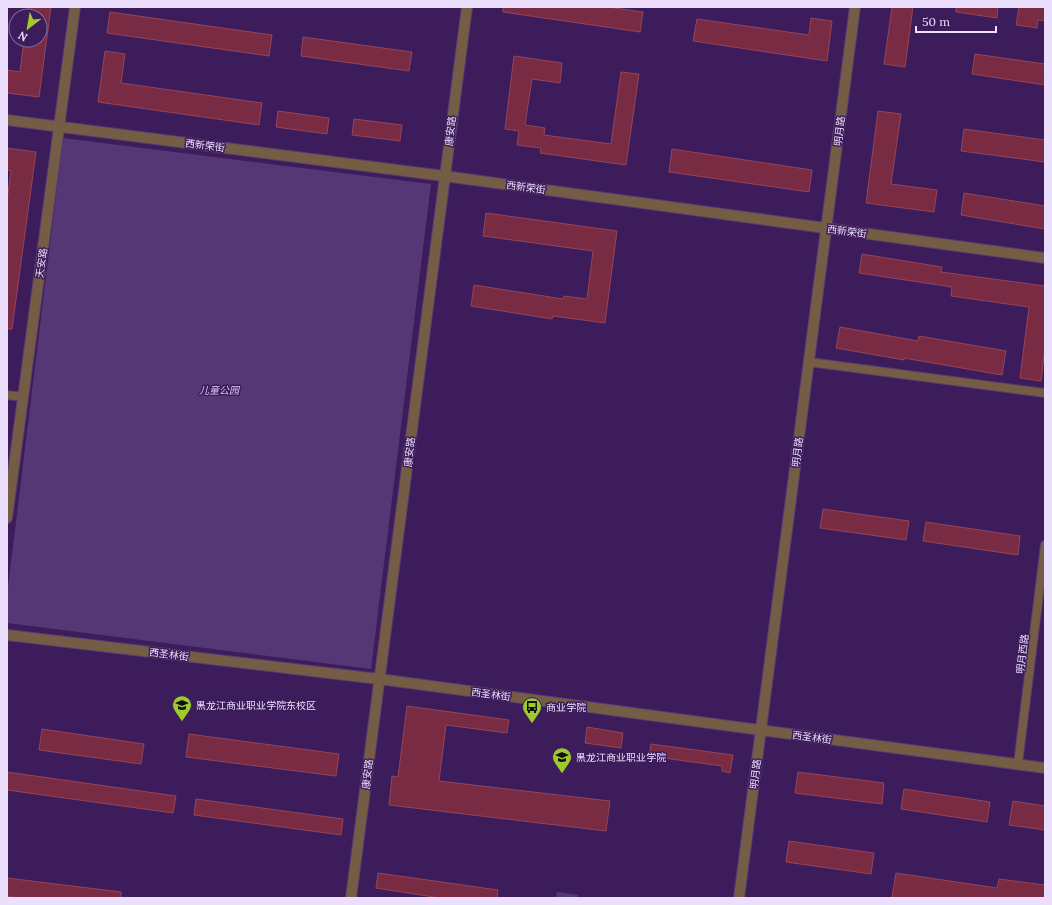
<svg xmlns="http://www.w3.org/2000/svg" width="1052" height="905" font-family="Lora,'Noto Sans SC',serif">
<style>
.green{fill:#553775}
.building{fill:#782b42;stroke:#94455b}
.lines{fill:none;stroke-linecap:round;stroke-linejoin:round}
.minor-casing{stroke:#583b74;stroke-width:10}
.tertiary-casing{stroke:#583b74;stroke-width:12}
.minor{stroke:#755c44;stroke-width:8}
.tertiary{stroke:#755c44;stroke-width:10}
.labels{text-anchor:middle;stroke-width:3;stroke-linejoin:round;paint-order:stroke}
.street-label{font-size:10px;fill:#ecdffe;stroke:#3c1c5a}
.park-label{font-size:10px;font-style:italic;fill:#dcccf3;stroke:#3c1c5a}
.poi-label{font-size:10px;fill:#ecdffe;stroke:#3c1c5a;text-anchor:start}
</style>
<rect width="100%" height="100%" fill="#3c1c5a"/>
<!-- green -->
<path class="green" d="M63,138l368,46 -60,485 -364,-46v-28z
M557,892l21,3 -1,3h-21z"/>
<!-- building -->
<path class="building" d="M28,7h23l-12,90 -32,-4v-23l13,2 4,-32h16v-24h-13z
M503,7h105l35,5 -3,20 -137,-20z
M892,7h21l-8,60 -21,-3z
M956,7h42l-1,11 -41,-6z
M1019,7h26v14l-7,-1 -1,8 -21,-3z
M110,12l162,23 -3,21 -162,-23z
M811,18l21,3 -5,40 -134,-20 4,-22 112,16z
M303,37l109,15 -3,19 -108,-15z
M105,51l20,3 -4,29 141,20 -3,22 -161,-23z
M975,54l70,10v21l-73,-11z
M514,56l48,7 -2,20 -28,-4 -7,46 20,3 -1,7 67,9 10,-72 18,2 -13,91 -86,-12 1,-5 -24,-3 2,-14 -14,-2z
M278,111l51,7 -2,16 -51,-7z
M878,111l23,3 -10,70 46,6 -3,22 -68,-9z
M354,119l48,6 -2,16 -48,-6z
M964,129l81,11v22l-84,-11z
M7,148l29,4 -24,177h-5v-129l4,-29 -4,-1z
M672,149l140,21 -3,22 -140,-20z
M964,193l81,13v23l-84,-14z
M486,213l131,18 -12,92 -52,-7 -1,3 -81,-13 3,-21 89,14 1,-3 23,3 6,-48 -110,-15z
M862,254l80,13 -1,5 104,14v61l-4,34 -21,-3 9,-71 -78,-11 1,-9 -93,-14z
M840,327l78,14 1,-5 87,15 -4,24 -98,-17v2l-68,-12z
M823,509l86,12 -3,19 -86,-12z
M926,522l94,14 -2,19 -95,-14z
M407,706l102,14 -2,13 -61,-8 -7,56 171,20 -4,30 -217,-26 3,-29 6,1z
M587,727l36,6 -2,15 -36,-5z
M42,729l102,15 -3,20 -102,-14z
M189,734l150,20 -3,22 -150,-19z
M651,744l82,11 -3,18 -8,-2v-5l-73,-10z
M7,772l169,24 -3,17 -166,-23z
M798,772l86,11 -2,21 -87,-11z
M904,789l86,13 -3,20 -86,-13z
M196,799l147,20 -2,16 -147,-20z
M1013,801l32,5v24l-36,-5z
M789,841l85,12 -3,21 -85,-12z
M378,873l120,17 -1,8h-57l-64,-10z
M896,873l101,15 2,-9 46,6v13h-144l-9,-1z
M7,878l114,14v6h-102l-12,-2z"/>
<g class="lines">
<defs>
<path id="minor" d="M809,362l236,31
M7,395l16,2
M1018,764l27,-219"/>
<path id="tertiary" d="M7,120l437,56 601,82
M7,518l68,-511
M7,635l372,44 666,89
M351,898l116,-891
M739,898l116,-891"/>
</defs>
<!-- minor casing -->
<use href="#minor" class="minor-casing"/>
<!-- tertiary casing -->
<use href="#tertiary" class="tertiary-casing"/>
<!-- minor -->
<use href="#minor" class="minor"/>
<!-- tertiary -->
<use href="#tertiary" class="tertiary"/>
</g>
<!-- icons -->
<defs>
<symbol id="school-pin" viewBox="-11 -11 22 30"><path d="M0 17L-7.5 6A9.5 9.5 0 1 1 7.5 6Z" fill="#9eca2e" stroke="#3c1c5a"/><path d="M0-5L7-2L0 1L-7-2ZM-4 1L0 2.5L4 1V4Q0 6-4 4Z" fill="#111"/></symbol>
<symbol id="bus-pin" viewBox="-11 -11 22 30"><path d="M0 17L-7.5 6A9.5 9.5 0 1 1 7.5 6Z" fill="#9eca2e" stroke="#3c1c5a"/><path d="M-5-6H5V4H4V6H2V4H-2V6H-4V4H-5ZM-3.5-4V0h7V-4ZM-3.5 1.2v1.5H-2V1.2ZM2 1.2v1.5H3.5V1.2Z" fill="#111"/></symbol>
</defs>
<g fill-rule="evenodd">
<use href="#school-pin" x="171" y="694" width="22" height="30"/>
<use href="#bus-pin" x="521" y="696" width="22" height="30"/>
<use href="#school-pin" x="551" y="746" width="22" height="30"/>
</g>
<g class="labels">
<!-- street labels -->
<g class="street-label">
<text transform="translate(450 131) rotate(-83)" y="4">康安路</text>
<text transform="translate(839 131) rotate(-83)" y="4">明月路</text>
<text transform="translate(205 145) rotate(7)" y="4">西新荣街</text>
<text transform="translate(526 187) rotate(8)" y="4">西新荣街</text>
<text transform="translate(847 231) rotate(8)" y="4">西新荣街</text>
<text transform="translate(41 263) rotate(-82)" y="4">天安路</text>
<text transform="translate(409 452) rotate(-83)" y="4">康安路</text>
<text transform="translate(797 452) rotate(-83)" y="4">明月路</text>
<text transform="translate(169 654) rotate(7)" y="4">西圣林街</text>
<text transform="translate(1022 654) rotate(-83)" y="4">明月西路</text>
<text transform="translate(491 694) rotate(8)" y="4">西圣林街</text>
<text transform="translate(812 737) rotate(8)" y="4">西圣林街</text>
<text transform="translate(367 774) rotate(-83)" y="4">康安路</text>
<text transform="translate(755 774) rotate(-83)" y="4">明月路</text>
</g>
<!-- park labels -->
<g class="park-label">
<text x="219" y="394">儿童公园</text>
</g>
<!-- poi labels -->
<g class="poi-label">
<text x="196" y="709">黑龙江商业职业学院东校区</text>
<text x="546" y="711">商业学院</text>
<text x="576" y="761">黑龙江商业职业学院</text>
</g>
</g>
<!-- border -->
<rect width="1052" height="905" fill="none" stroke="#ecdffe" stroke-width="16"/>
<!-- north arrow -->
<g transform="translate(28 28) rotate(211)"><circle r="19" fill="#3c1c5a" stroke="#826a9c"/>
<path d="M0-3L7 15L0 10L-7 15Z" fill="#9eca2e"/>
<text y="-6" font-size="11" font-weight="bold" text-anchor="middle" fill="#ecdffe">N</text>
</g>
<!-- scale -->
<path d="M916 26v6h80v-6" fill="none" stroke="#ecdffe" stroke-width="2"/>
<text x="922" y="26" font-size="12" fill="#ecdffe" stroke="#3c1c5a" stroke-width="3" paint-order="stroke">50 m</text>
</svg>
